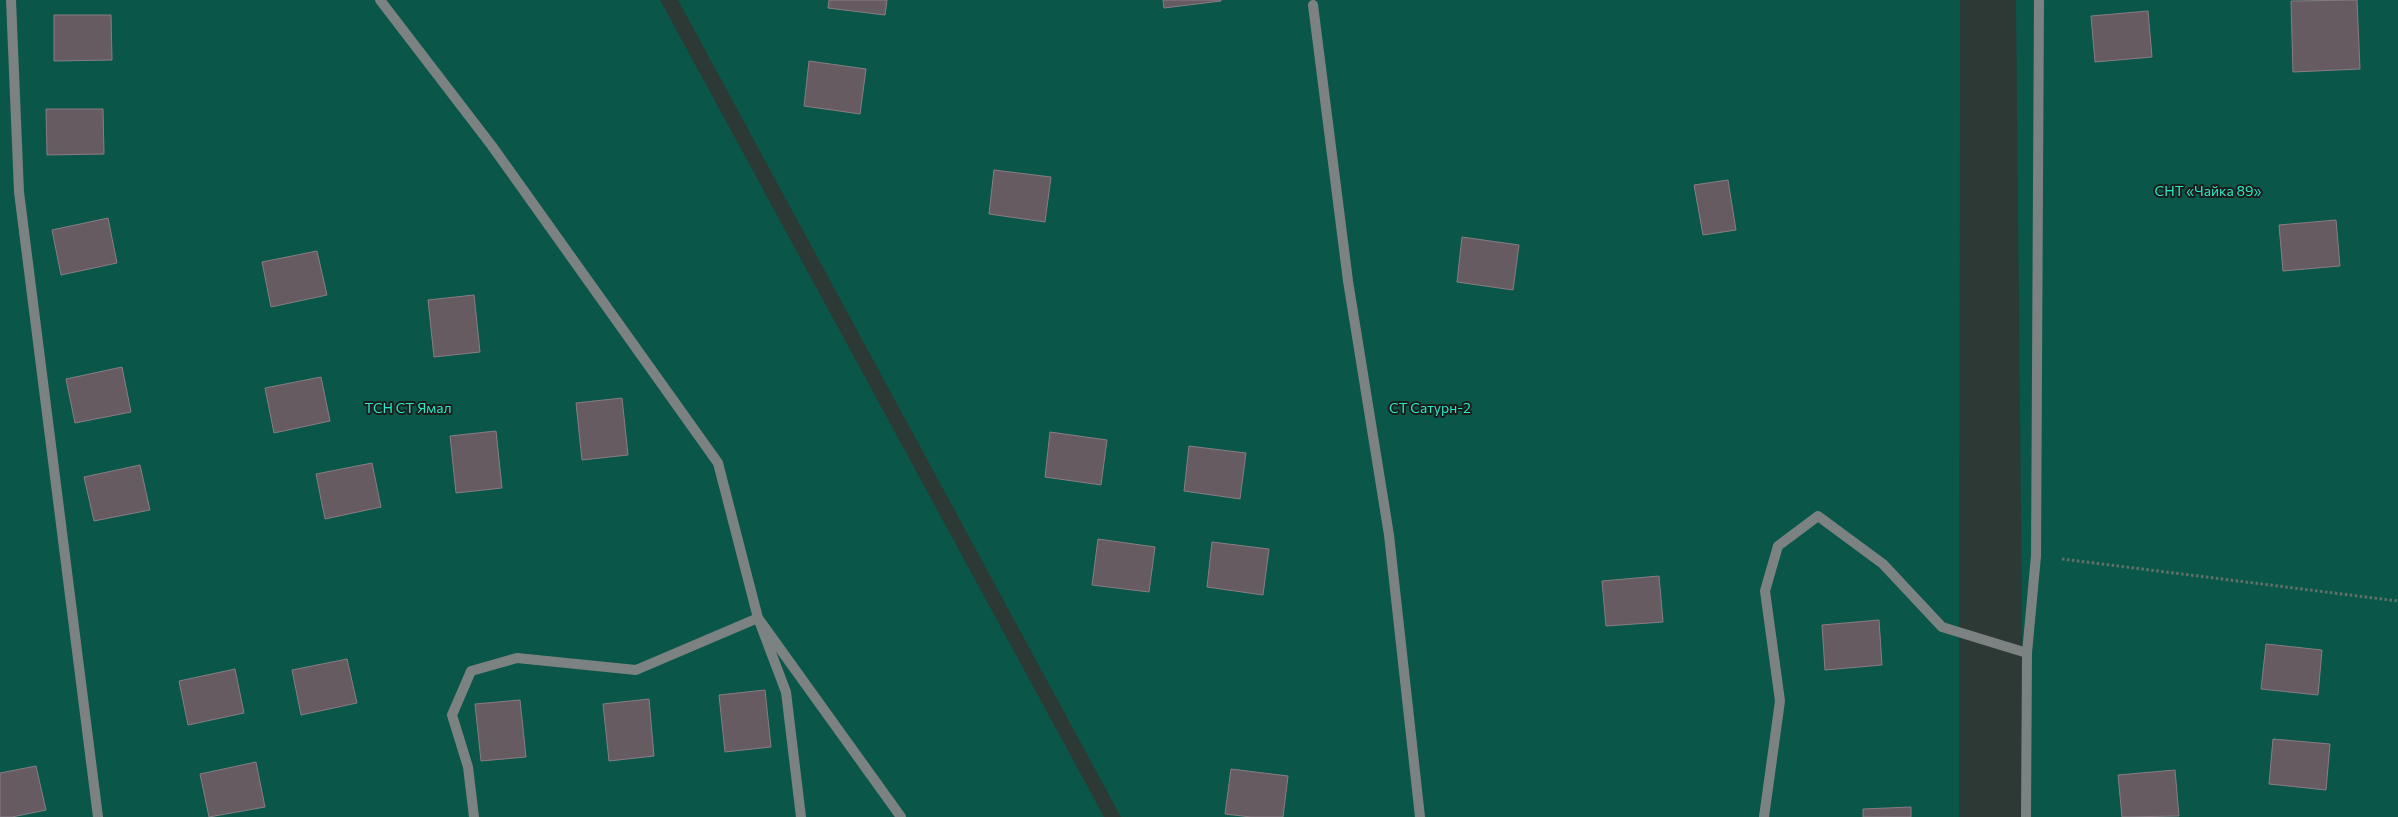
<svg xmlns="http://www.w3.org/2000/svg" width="2398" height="817" font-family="Commissioner,sans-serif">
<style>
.green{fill:#0a5749}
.building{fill:#675b62;stroke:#897c84}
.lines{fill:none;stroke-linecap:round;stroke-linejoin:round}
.path{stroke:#636f6b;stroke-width:3;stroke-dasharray:2.5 2.5;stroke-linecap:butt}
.service{stroke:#7c8281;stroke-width:10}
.minor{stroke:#7c8281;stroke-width:10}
.labels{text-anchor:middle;stroke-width:4;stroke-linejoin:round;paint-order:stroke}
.park-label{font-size:14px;fill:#2be8c7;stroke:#191e1d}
</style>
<rect width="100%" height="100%" fill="#2c3935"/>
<!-- green -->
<path class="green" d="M0,0h660l444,817h-1104z
M678,0h1282l-1,817h-838z
M2016,0h382v817h-374z"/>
<!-- building -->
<path class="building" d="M829,0h58l-2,15 -57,-7z
M1163,0h58v1l-57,7z
M2357,0l3,69 -67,3 -2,-71z
M2148,11l4,46 -57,5 -4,-46z
M54,15h57l1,45 -58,1z
M809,61l57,8 -6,45 -56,-8z
M46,109h57l1,45 -57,1z
M994,170l57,7 -6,45 -56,-8z
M1728,180l8,50 -33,5 -9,-50z
M108,218l9,45 -56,12 -9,-45z
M2336,220l4,46 -57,5 -4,-46z
M1462,237l57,8 -6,45 -56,-8z
M317,251l10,44 -56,12 -9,-45z
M474,295l6,57 -46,5 -6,-57z
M122,367l9,45 -56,11 -9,-44z
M321,377l9,44 -56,12 -9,-45z
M622,398l6,57 -46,5 -6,-57z
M496,431l6,57 -46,5 -6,-57z
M1050,432l57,8 -6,45 -56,-8z
M1189,446l57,7 -6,46 -56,-8z
M372,463l9,44 -56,12 -9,-45z
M140,465l10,45 -56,11 -10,-44z
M1098,539l57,8 -6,45 -57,-7z
M1212,542l57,7 -6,46 -56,-8z
M1659,576l4,46 -57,4 -4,-45z
M1879,620l3,45 -57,5 -3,-45z
M2266,644l56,6 -4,45 -57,-6z
M347,659l10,44 -56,12 -9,-45z
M235,669l9,44 -56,12 -9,-44z
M765,690l6,57 -46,5 -6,-57z
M649,699l5,57 -45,5 -6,-57z
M520,700l6,57 -45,4 -6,-57z
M2273,739l57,5 -4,46 -57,-6z
M256,762l9,45 -56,10 -9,-43z
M36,766l10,44 -34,7h-12v-44z
M1231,769l57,7 -5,41h-32l-26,-3z
M2175,770l4,46 -57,1 -4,-42z
M1911,807v10h-48v-8z"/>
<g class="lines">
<!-- path -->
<path class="path" d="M2062,559l336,42"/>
<!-- service -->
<path class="service" d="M11,0l8,192 79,625
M1313,5l35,276 41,254 31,282
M474,817l-6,-50 -16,-52 19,-44 46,-13 119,12 122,-52 28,74 15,125
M1764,817l16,-116 -15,-110 13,-45 40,-30 65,48 59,63 85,26"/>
<!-- minor -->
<path class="minor" d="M380,0l112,146 226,317 40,155 143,199
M2026,817l1,-164 9,-97 3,-556"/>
</g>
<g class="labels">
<!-- park labels -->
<g class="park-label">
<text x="2208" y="196">СНТ «Чайка 89»</text>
<text x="408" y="413">ТСН СТ Ямал</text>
<text x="1430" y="413">СТ Сатурн-2</text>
</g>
</g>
</svg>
